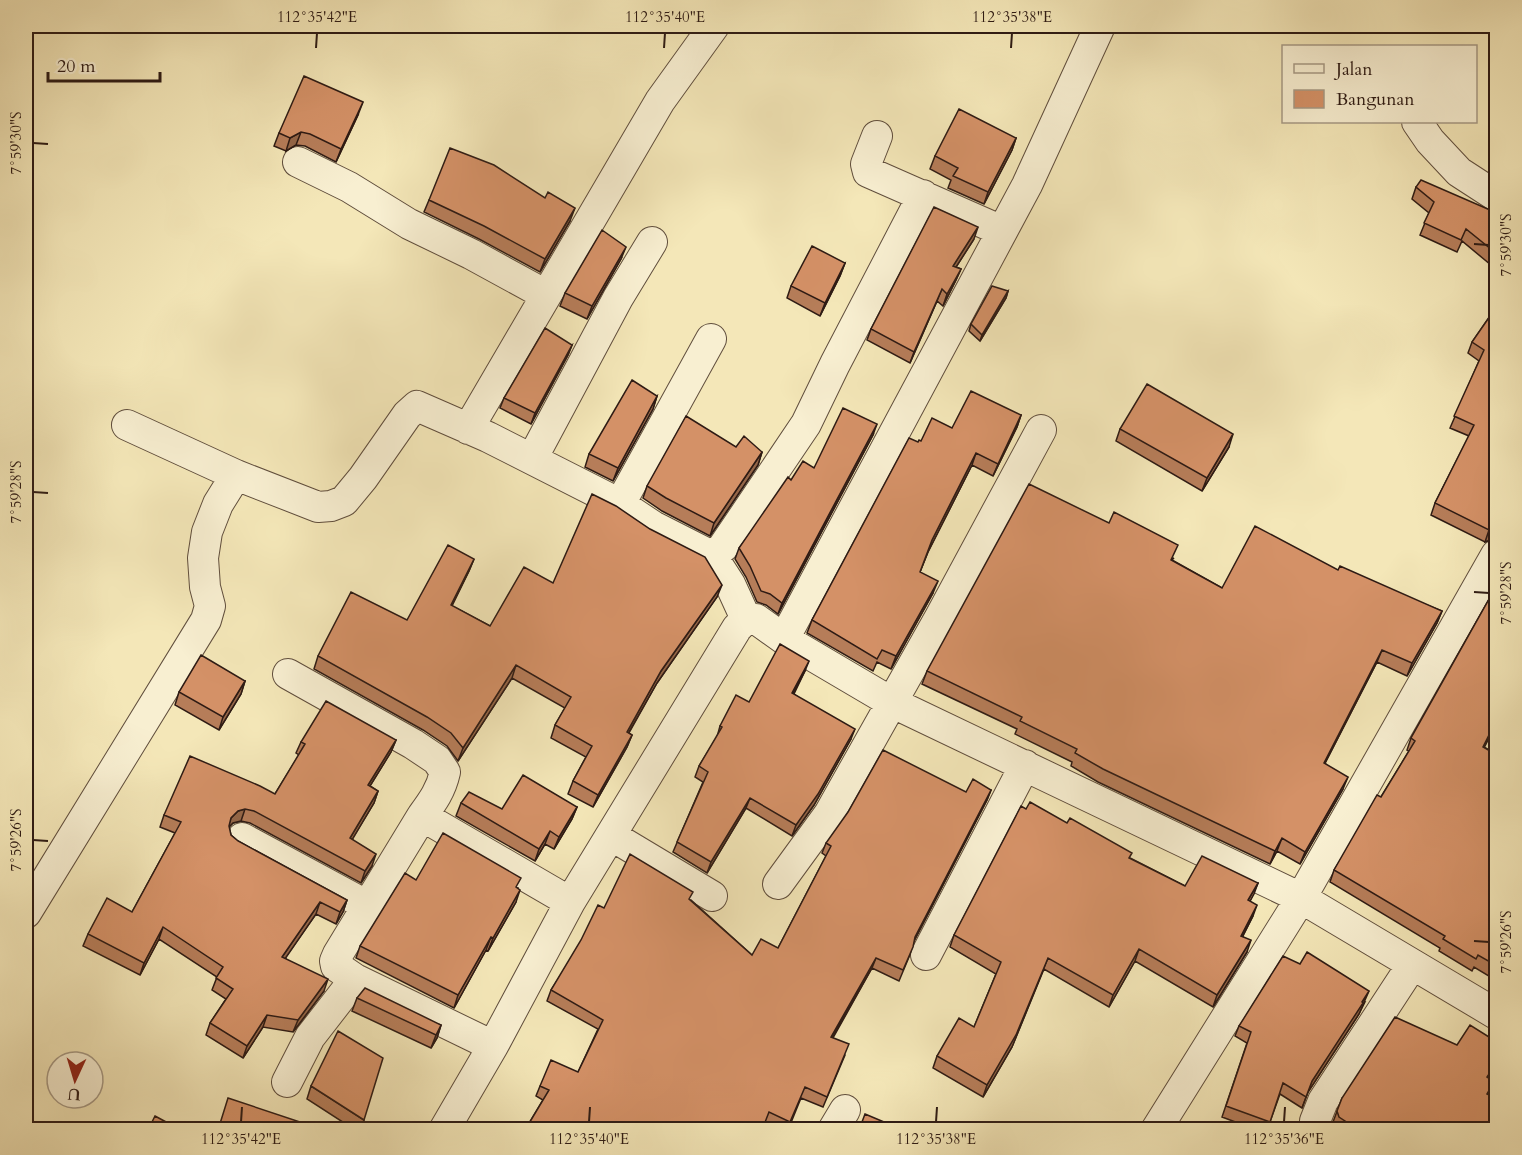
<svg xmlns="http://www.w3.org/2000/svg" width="1522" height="1155" font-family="Cardo,serif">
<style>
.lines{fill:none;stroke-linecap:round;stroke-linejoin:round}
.minor-casing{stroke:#604e3d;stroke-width:32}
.minor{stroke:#f8efd1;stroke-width:30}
.wall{fill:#b67d59;stroke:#2e1b14;stroke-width:1.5}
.shaded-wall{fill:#946648;stroke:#2e1b14;stroke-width:1.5}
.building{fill:#d49167;stroke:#2e1b14;stroke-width:1.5}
.ticks{fill:none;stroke:#2e1b14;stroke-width:2}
.neatline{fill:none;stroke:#2e1b14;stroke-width:2}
.ticks-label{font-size:15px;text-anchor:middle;fill:#2e1b14}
</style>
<rect width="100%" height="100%" fill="#f4e7b8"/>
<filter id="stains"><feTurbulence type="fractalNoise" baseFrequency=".00333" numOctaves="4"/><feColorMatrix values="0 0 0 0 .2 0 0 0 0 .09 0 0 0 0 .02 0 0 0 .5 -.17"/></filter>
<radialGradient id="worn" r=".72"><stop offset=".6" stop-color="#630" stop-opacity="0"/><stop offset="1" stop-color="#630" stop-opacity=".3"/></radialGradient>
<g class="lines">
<defs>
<path id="minor" d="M1417,122l13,19 29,31 37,24
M877,136l-11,28 2,8 134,59
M298,162l51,25 60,37 62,30 75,41
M127,425l109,50
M468,429l192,-328 54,-75
M532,459l86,-161 34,-56
M620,504l91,-165
M712,556l11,-9 83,-123 29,-60 88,-169
M784,639l243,-454 73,-159
M288,674l125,70 24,16 8,12c-4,18 -12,29 -23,44
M612,836l100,60
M242,838l124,67
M778,884l51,-70 111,-197 101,-187
M26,913l180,-293 4,-14 -5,-19 -2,-29 4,-26 11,-28 18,-29 82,32 13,-1 13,-5 19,-23 44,-63 10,-9 71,31 132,67 33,22 59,30 18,28 16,35
M926,955l99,-190
M493,1046l-138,-67 -19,-13 -1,-5 3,-7 84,-138 148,86
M287,1082l23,-45 45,-58
M444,1130l49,-84 77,-144 167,-274 9,-9h10l28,20 107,63 410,196 195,116
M833,1130l12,-20
M1156,1130l145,-232 195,-343
M1318,1130l-3,-9 8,-20 89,-136"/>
</defs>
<!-- minor casing -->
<use href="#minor" class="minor-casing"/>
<!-- minor -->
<use href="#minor" class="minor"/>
</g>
<!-- wall -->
<path class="wall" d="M358,115l-22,47 -31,-16 -9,-1 -10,6 -12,-5 5,-13z
M1016,138l-4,12 -28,54 -36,-16 3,-8 -21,-11 5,-13z
M1416,187l81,26v57l-35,-29 -5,11 -37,-17 9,-22 -17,-14z
M429,200l141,21 -30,51 -61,-33 -55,-27z
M974,239l-18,28 5,2 -5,11 -13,26 -6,-5 -27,62 -43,-23 4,-11z
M621,259l-34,60 -27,-13 5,-13z
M845,263l-5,13 -20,40 -33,-18 4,-12z
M1008,291l-2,7 -26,43 -11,-10 2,-7z
M1497,306v232l-12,4 -54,-27 4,-12 34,-67 -19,-8 29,-67 -11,-8 4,-11z
M572,345l-4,10 -37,69 -31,-16 4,-10z
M657,396l-4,13 -40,72 -28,-14 4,-13z
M1021,415l-4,12 -24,49 -21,-11 -44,87 -8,20 13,21 -42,76 -14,-7 -4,9 -66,-38 5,-13 106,-178 34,-14z
M1120,429l109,18 -27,44 -86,-50z
M873,435l-95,179 -12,-9 -9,-3 -11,-25 -11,-18 4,-11 52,-68z
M736,447l26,5 -4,13 -48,71 -48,-25 -19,-13 4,-12z
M1174,558l-2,2 50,28 116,-18 104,41 -5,12 -30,53 -30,-14 -52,101 18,26 -43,75 -23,-13 -7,13 -172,-82 -27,-16 1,-4 -57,-28 2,-5 -95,-45 5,-13z
M474,559l-5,12 -17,35 38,20 63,-43 164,14 -60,86 -28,50 3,2 -5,12 -34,60 -25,-13 5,-13 13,-24 -35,-19 4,-13 10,-17 -53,-30 -54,83 -11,-15 -24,-16 -109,-61 4,-13 89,-36z
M1497,585v137l-13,25 13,8v226l-23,-14 -2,4 -33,-20 1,-3 -110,-66 4,-12 47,-73 28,-46 -2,-1 4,-12z
M805,671l-11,23 57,45 -37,66 -22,31 -46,-28 -39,65 -34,-21 30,-70 -8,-5 4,-11 18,-29 3,-11 29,-24z
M245,681l-4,13 -22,36 -44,-25 4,-13z
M396,740l-5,12 -21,34 8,5 -4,12 -22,36 20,27 -11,17 -111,-60 -9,-2 -8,2 -4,4 2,8 7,6 109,59 -4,12 -7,12 -20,-10 -31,44 39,33 -31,41 -30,-5 -20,31 -37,-23 4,-12 16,-24 -14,-9 5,-13 -58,-38 -19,36 -57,-29 5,-12 44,-22 43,-79 -15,-6 4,-12 111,-21 24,-39 -3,-2 5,-11z
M991,790l-4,10 -73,141 -5,16 -10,24 -27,-13 -39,70 12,17 -22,52 -22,-9 -13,32h-7l-16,-8 -3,8h-237l18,-30 -7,-4 4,-10 38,-14 20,-43 -51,-28 4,-11 53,-82 87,-8 61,55 26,-7 48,-92 -4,-3 4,-10 140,-51z
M461,803l41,6 75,-2 -5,12 -18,30 -9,-5 -10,17 -79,-45z
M1130,858l55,28 73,-3 -8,18 3,15 -10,20 4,16 -34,55 -78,-46 -26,46 -65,-38 -32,78 -29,50 -50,-29 4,-12 37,-29 22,-53 -46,-27 4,-12z
M416,880l102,8 -2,14 -28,49 -2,-1 -32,58 -98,-50 4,-12z
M357,998l84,27 -4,13 -6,10 -79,-37z
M1365,1002l-6,12 -51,78 -6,16 -22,-14 -13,36h-10l-35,-13 25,-74 -12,-7 4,-10z
M1497,1042v25l-8,11 5,4 -5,13 8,35h-160l-2,-2 -2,-6 9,-24 115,-53z
M311,1086l53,34 -4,10h-5l-48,-31z"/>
<!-- shaded-wall -->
<path class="shaded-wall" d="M363,102l-5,13 -22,47 5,-13z
M301,132l-5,13 -10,6 4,-13z
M1016,138l-4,12 -28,54 4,-12z
M575,208l-5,13 -30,51 5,-13z
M978,227l-4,12 -25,39 4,-12z
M626,247l-5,12 -34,60 5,-13z
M845,263l-5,13 -20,40 5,-13z
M961,269l-5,11 -13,26 4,-12z
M942,289l-5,12 -27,62 4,-11z
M1008,291l-2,7 -26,43 2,-6z
M572,345l-4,10 -37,69 4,-11z
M657,396l-4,13 -40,72 5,-13z
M1021,415l-4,12 -24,49 5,-12z
M877,424l-4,11 -95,179 4,-11z
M1233,434l-4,13 -27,44 5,-13z
M762,452l-4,13 -48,71 4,-13z
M976,453l-4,12 -44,87 -13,32 17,-44z
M1497,527v8l-2,3 -10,4 4,-12z
M474,559l-5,12 -23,46 5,-12z
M938,581l-5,12 -42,76 5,-13z
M722,585l-5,12 -60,86 -35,61 5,-12 34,-61z
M1442,611l-5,12 -30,53 5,-13z
M1382,650l-5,12 -58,113 5,-12z
M809,661l-4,10 -17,32 4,-10z
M516,665l-4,13 -54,83 5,-13z
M245,681l-4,13 -22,36 4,-13z
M1497,719v3l-18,36 4,-11z
M855,729l-4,10 -37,66 -22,31 4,-11z
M632,735l-5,12 -34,60 5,-12z
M396,740l-5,12 -28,45 5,-12z
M1348,777l-5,12 -43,75 5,-12z
M991,790l-4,10 -76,147 4,-10z
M378,791l-4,12 -28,47 4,-12z
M750,798l-4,10 -39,65 4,-11z
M577,807l-5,12 -18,30 5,-12z
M245,809l-4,12 -8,2 -6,6 4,-11 7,-7z
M550,831l-5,13 -10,17 4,-12z
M1282,838l-5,13 -7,13 5,-13z
M376,854l-4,12 -11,17 4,-12z
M1258,883l-4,11 -10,18 4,-12z
M520,890l-4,12 -28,49 5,-13z
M347,900l-4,12 -7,12 4,-12z
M320,902l-4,12 -38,55 4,-12z
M1257,905l-4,11 -16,31 4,-11z
M163,927l-4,12 -19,36 4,-12z
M491,937l-5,13 -32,58 4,-13z
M1251,940l-4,12 -34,55 4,-12z
M1139,949l-4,12 -26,46 4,-12z
M876,958l-4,10 -45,79 4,-10z
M1048,958l-36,89 -29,50 4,-12z
M328,979l-4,12 -31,41 5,-12z
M1369,991l-10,23 -51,78 -6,16 10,-27z
M267,1015l-4,12 -20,31 4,-12z
M441,1025l-4,13 -6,10 5,-13z
M1497,1062v5l-14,21 4,-11z
M1494,1082l-4,10 -7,13 4,-11z"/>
<!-- building -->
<path class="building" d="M304,76l59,26 -22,47 -31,-15 -9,-2 -11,6 -11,-5z
M959,109l57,29 -28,54 -35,-16 5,-8 -23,-12z
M450,148l44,17 51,33 3,-6 27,16 -30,51 -61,-33 -55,-26z
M1421,180l76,33v41l-31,-25 -5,11 -37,-17 10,-21 -18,-15z
M934,207l44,20 -25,39 8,3 -14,25 -5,-5 -28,63 -43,-23z
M602,230l24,17 -34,59 -27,-13z
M812,246l33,17 -20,40 -34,-17z
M992,286l16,5 -26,44 -11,-11z
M1497,306v221l-8,3 -54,-27 39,-78 -20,-9 30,-66 -12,-8z
M545,328l27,17 -37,68 -31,-15z
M632,380l25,16 -39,72 -29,-14z
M1147,384l86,50 -26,44 -87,-49z
M971,391l50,24 -23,49 -22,-11 -44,87 -12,32 18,9 -42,75 -14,-6 -5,9 -65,-39 97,-182 9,4 1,-2 2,1 11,-23 20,10z
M843,408l34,16 -95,179 -12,-9 -9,-3 -11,-25 -11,-18 49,-71 3,3 12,-19 11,7z
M686,416l50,31 8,-11 18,16 -48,71 -48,-25 -19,-12z
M1029,484l80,39 5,-11 64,33 -7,15 51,28 33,-62 83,44 2,-4 102,45 -30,52 -30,-13 -58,113 24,14 -43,75 -23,-14 -7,13 -172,-82 -28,-16 2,-4 -57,-28 2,-4 -95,-46z
M592,494l24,12 34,23 55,28 17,28 -61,86 -34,61 5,3 -34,60 -25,-14 19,-35 -37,-21 16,-28 -55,-32 -53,83 -12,-15 -24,-16 -109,-61 33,-64 56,28 41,-75 26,14 -23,46 39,21 34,-59 29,16z
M1497,585v134l-14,28 14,8v211l-19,-11 -2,4 -33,-20 2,-3 -111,-66 43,-75 4,2 34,-56 -4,-3z
M780,644l29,17 -17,32 63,36 -37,65 -22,31 -46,-27 -39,64 -34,-20 31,-70 -9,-6 23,-39 -2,-1 16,-31 13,7z
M201,655l44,26 -22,36 -44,-25z
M326,701l70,39 -28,45 10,6 -28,47 26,16 -11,17 -111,-60 -9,-2 -7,2 -7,7 -2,8 2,9 7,6 109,59 -7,12 -20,-10 -38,55 46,22 -30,41 -31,-5 -20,31 -37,-23 23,-34 -17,-11 7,-11 -60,-40 -19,36 -56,-29 19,-36 25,14 49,-90 -17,-7 26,-59 70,30 15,8 30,-50 -4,-2z
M883,750l83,42 7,-13 18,11 -76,147 -2,10 -10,23 -27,-12 -45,79 18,7 -22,53 -22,-10 -15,35 -21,-10 -7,18h-129l-12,-6 -3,6h-93l24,-40 -9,-4 11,-26 27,12 25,-52 -52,-30 30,-50 17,-35 6,3 26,-54 63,38 -4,7 63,56 9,-16 17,9 53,-102 -5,-3 22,-31z
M523,775l54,32 -18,30 -9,-6 -11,18 -78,-46 8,-11 33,17z
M1030,802l37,21 3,-5 62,35 -3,5 56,28 17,-30 56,27 -10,17 9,5 -16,31 10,4 -34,55 -78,-46 -26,46 -65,-37 -32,77 -29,50 -50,-29 22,-38 15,9 27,-65 -47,-27 67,-129 5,3z
M443,833l78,45 -5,9 4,3 -27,48 -2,-1 -33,58 -98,-49 45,-73 11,7z
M1307,952l62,39 -7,11 1,1 -51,78 -6,16 -23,-14 -13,39 -44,-16 25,-74 -12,-6 44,-70 17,8z
M365,988l76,37 -5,10 -79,-37z
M1395,1017l62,28 13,-20 27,17v20l-10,15 7,5 -7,12 10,5v31h-153l4,-7 -9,-6 -2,-6 5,-13z
M338,1031l45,27 -19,62 -53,-34z
M228,1098l96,32h-106z
M865,1114l38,16h-44z
M155,1116l26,14h-33z
M491,1125l7,5h-10z"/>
<!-- ticks -->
<path class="ticks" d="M316,48l1,-15M664,48l1,-15M1011,48l1,-15M33,143l15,1M1474,244l15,1M33,492l15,1M1474,592l15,1M33,840l15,1M1474,941l15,1M241,1122l1,-15M589,1122l1,-15M936,1122l1,-15M1284,1122l1,-15"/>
<!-- margin -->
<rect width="1522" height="1155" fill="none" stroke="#f4e7b8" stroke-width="66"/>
<!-- legend -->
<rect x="1282" y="45" width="195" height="78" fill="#f8efd1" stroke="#a79a85" stroke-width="1.5"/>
<rect x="1294" y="64" width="30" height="9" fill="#f8efd1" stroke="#a79a85" stroke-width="1.5"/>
<text x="1336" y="75" font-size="18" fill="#2e1b14">Jalan</text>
<rect x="1294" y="90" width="30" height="18" fill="#d49167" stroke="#a79a85" stroke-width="1.5"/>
<text x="1336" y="105" font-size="18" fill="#2e1b14">Bangunan</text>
<!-- north arrow -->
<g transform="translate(75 1080) rotate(184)"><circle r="28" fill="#f8efd1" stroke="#a79a85" stroke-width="1.5"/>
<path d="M0-4.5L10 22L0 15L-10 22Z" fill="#8f2418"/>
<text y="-9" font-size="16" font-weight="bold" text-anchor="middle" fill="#2e1b14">U</text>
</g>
<!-- scale -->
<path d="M48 72v9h112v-9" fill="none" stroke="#2e1b14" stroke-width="3"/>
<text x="57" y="72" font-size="18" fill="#2e1b14" stroke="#f8efd1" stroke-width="4.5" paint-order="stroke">20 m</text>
<rect x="33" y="33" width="1456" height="1089" class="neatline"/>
<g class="ticks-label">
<text x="317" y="22">112°35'42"E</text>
<text x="665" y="22">112°35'40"E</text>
<text x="1012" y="22">112°35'38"E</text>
<text transform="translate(16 143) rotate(-90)" y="5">7°59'30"S</text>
<text transform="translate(1506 245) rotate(-90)" y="5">7°59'30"S</text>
<text transform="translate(16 492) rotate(-90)" y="5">7°59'28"S</text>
<text transform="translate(1506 593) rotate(-90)" y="5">7°59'28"S</text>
<text transform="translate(16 840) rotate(-90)" y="5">7°59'26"S</text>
<text transform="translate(1506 942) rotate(-90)" y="5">7°59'26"S</text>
<text x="241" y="1144">112°35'42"E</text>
<text x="589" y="1144">112°35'40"E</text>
<text x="936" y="1144">112°35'38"E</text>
<text x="1284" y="1144">112°35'36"E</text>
</g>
<rect width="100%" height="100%" filter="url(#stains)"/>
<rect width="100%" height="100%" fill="url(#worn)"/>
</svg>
